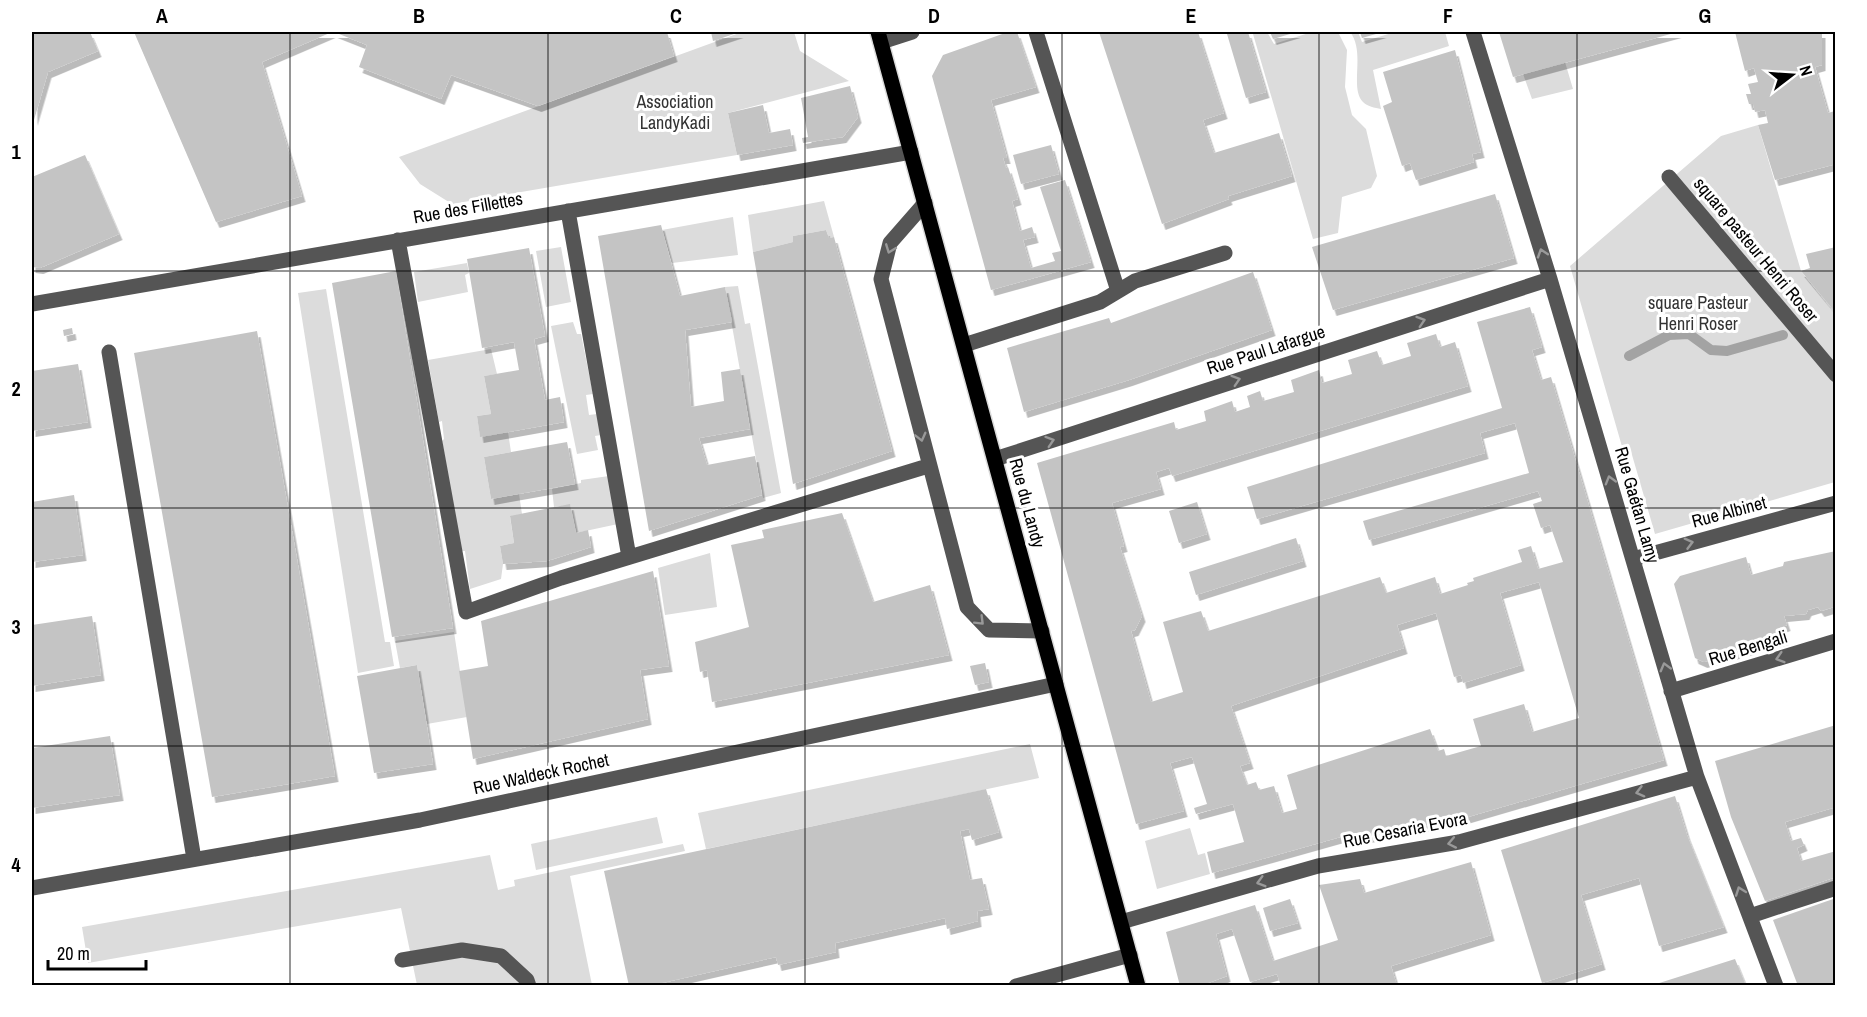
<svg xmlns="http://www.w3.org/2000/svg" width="1867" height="1017" font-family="'Archivo Narrow',sans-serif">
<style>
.green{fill:#dcdcdc}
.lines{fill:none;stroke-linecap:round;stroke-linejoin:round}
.stream{stroke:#a3a3a3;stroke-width:10}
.building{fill:#c4c4c4;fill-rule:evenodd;filter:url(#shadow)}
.major-casing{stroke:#dbdbdb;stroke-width:18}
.minor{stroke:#555;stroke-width:15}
.major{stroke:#000;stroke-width:15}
.oneway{stroke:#999}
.grid{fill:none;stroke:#000;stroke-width:1.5;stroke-opacity:0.55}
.labels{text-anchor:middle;stroke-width:6;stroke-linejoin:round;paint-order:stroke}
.park-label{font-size:18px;fill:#333;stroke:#fff}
.street-label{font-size:18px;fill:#000;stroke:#fff}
.neatline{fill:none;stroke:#000;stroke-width:2}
.grid-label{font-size:20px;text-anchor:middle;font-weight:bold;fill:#000}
</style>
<defs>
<filter id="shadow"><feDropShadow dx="3.5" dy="6" stdDeviation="0" flood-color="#0004"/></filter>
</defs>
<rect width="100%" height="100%" fill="#fff"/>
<!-- green -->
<path class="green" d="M742,32h52l6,19 49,30 -121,32 9,42 -285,49 -32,-20 -21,-27z
M1258,32h9l7,12 38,-12h26l9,18 -2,37 7,28 14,14 11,47 -6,12 -29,9 -4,36 -25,6 -60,-205z
M1350,32h8l4,10 33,-10h50l4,14 -76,24 8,39c-6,-1 -14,-3 -18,-7 -14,-14 3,-50 -13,-70z
M1565,62l8,27 -41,10 -9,-25z
M1758,125l43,146 34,43v168l-180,52 -25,-86 -7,2 -53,-184 151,-130z
M824,201l10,36 -5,1 -3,-8 -33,6v6l-40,10 -5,-37z
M733,217l5,38 -66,8 -10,-33z
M561,247l10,55 -25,5 -10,-56z
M467,263l2,10 -4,2 3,17 -50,10 -4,-30z
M738,286l7,38 5,-1 31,170 -18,5 -38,-211z
M326,289l59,353h5l4,24 -36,7 -60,-380z
M573,322l4,12h4l12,60 -7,1 3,20 8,-1 4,21 -6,1 3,14 -21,4 -26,-128z
M491,349l6,25 -13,2 7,38 -14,2 3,20 28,-4 3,20 -27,5 7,42 28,-5 3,20 -12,3 4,26 -14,3 3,18 -2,15 -31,10 -5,-38h-4l-19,-110 2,-2 -2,-18 -3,1 -11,-62z
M609,476l9,48 -42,9 -6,-28 -16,2 -2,-18 29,-6v-3z
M710,553l7,54 -52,8 -7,-47z
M454,632l13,85 -40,7 -10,-59 -17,3 -5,-27z
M1030,744l9,34 -333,71 -8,-36z
M657,817l6,26 -127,27 -5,-26z
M1190,828l8,27 7,-2 5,21 -53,15 -12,-48z
M683,844l2,7 -115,25 22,109h-175l-16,-77 -313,55 -6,-36 408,-72 8,35 17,-4 -1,-6z"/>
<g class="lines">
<!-- stream -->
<path class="stream" d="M1629,356l40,-21 20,-1 22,16 16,1 56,-16"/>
</g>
<!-- building -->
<path class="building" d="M32,32h58l8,19 -50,21 -14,48z
M134,32h198l-70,30 40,134 -86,26z
M334,32h333l7,24 -136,50 -87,-31 -10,24 -82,-32 8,-22z
M711,32h29l-27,9z
M1008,32h9l19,55 -45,13 16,58h-4l3,10 2,-1 10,32 -6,2 8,30 12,-4 3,10 -12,3 8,28 24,-7 -3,-8 9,-2 -21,-64 25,-7 26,82 -100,28 -59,-214 11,-21z
M1099,32h99l26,81 -21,7 11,33 65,-20 13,43 -64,20 1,3 -67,25z
M1234,32h14l18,60 -20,6 -19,-64z
M1270,32h27l-24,7z
M1360,32h23l-21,6z
M1499,32h179l-165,45z
M1735,32h87v33l-7,2 13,46 7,-2 1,3v50l-61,16 -17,-55 10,-2 -3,-13 -10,2 -2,-8h-4l-3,-10h5l-3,-10 10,-2 -4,-14 -9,3z
M1455,50l26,102 -9,2 2,8 -58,18 -6,-17 -8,3 -19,-60 9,-4 -9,-30z
M850,86l8,31 -15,20 -40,6 -1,-5 6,-1 -7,-39z
M763,105l6,28 21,-4 3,16 -56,10 -9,-42z
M1051,145l8,29 -38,10 -8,-29z
M85,155l34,79 -79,34 -8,-1v-90z
M1495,194l19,64 -181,52 -21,-63z
M661,225l19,71 45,-9 7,35 -47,8 6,77 33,-6 -3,-29 19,-3 10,60 -51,9 8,27 48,-9 7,39 -113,36 -51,-295z
M826,230l3,8 5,-1 58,214 -99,33 -40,-232 40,-10v-6z
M1836,247v66l-35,-42 9,-3 -4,-14z
M529,248l16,88 -11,3 11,61 15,-3 4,25 -84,15 -3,-21 14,-2 -7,-38 35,-6 -5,-28 -32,6 -15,-89z
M396,271l57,357 -61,9 -60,-354z
M1253,272l19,58 -143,50 -105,32 -17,-64 102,-30 2,5z
M1530,307l12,40 -10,3 9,30 10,-3 113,383 -203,59 -109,21 -1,-6 -139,39 -5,-21 37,-10 -11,-38 -37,10 -2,-6 13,-4 -15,-47 -22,6 14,48 -48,13 -99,-361 137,-41 2,8 30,-9 -2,-10 28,-10 3,11 15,-5 -3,-11 13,-5 3,10 31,-9 -3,-12 28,-10 3,13 30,-9 -4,-14 29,-9 5,14 29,-9 -4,-13 29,-9 4,13 15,-5 13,44 -296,90 -3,-8 -13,4 5,17 -49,14 12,43 -4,1 22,69 -7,14 -4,1 20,71 32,-10 -20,-70 38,-11 7,20 172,-54 6,16 49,-16 5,17 28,-9 -1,-2 7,-2 -1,-3 49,-16 -4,-12 13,-4 7,23 25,-7 -13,-37 -9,3 -8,-24 9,-3 -4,-10 -169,49 -6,-19 166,-48 -14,-50 -35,10 5,20 -228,66 -10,-32 255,-79 -25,-86zM1539,582l40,136 -47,14 -8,-28 -51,15 8,27 -35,10 -2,-7 -6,2 -8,-22 -143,46 10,34 -15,4 -8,-27 -15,4 -3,-8 -9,3 -7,-19 10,-3 -19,-57 173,-58 -7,-23 39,-12 18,64 7,-2 2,8 58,-18 -21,-72z
M72,328l1,6 -9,2 -1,-6z
M257,331l78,445 -123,21 -78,-444z
M78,364l10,58 -56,9v-60z
M567,442l8,42 -84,15 -7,-42z
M74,495l9,60 -51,7v-60z
M1197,502l10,32 -28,9 -10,-32z
M570,504l6,29 12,-3 3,17 -44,14 -44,3 -3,-18 14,-3 -4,-27z
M842,513l31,89 57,-17 19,70 -237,47 -5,-32 -7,2 -5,-30 54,-15 -18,-82 33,-7 -2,-8z
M1296,538l7,23 -107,34 -7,-23z
M1836,551l-2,56 -13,4 -3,-4 -10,3 -2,4 -22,2 3,9 -5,2 3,12 -81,23 -9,-4 -21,-74 6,-8 66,-19 5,18 32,-9 1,-4z
M653,571l16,95 -29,4 8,49 -175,40 -14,-88 29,-5 -7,-45z
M92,616l9,59 -69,11v-61z
M985,663l4,19 -14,3 -5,-19z
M417,665l16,99 -59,9 -17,-97z
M1836,725v82l-51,15 6,19 10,-3 3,7 -7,3 4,13 35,-10v26l-71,24 -34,-84 -16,-56z
M110,736l10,59 -88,13v-60z
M986,789l13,43 -27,8 -3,-11 -9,2 10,49 12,-2 7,31 -12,2 1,10 -31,8 -2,-11 -110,25 1,9 -58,13 -2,-8 -114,26v3h-33l-25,-115z
M1675,796l12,39 37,92 -65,19 -20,-68 -58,17 21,69 -60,19 -41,-133z
M1471,862l20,73 -100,31 6,20h-116l-4,-12 -27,8 -18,-53 -16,5 11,42 -27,10h-20l-14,-54 89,-27 18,56 65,-21 -19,-55 41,-6 4,14z
M1836,898v88h-38l-25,-66z
M1290,899l8,24 -28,8 -7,-23z
M1735,959l11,27h-93v-1z"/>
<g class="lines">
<defs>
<path id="major" d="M878,32l260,954"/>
</defs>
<!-- major casing -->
<use href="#major" class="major-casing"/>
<!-- minor -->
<path class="minor" d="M1036,32l82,259
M1473,32l77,247 147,498 79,209
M881,42l31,-10
M1669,177l167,198
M925,203l-35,40 -9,36 86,328 22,23 53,1
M568,211l61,346
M398,240l68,372 95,-34 367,-112
M32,304l879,-152
M964,345l136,-43 35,-21 90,-28
M109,352l85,507
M995,459l555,-180
M1633,559l203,-56
M1671,691l165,-50
M32,888l388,-68 636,-136
M1750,916l86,-28
M1121,922l197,-56 141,-24 238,-65
M402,960l60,-10 39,6 26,24 2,6
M1016,986l114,-31"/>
<!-- major -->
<use href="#major" class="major"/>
</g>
<!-- one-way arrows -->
<defs><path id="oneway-chevron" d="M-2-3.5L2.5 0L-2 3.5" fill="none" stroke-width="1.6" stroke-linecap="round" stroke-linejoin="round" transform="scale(1.5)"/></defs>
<g class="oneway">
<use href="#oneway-chevron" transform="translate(890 249) rotate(111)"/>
<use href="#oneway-chevron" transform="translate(1542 253) rotate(-108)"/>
<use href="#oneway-chevron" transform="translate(1421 321) rotate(-18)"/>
<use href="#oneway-chevron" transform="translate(1236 380) rotate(-18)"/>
<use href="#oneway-chevron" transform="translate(921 437) rotate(76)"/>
<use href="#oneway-chevron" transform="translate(1050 441) rotate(-18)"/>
<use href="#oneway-chevron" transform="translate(1610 480) rotate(-106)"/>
<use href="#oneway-chevron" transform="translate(1689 543) rotate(-15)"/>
<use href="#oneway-chevron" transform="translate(980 621) rotate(45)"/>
<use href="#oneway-chevron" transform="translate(1780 658) rotate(163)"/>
<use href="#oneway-chevron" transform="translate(1665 667) rotate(-105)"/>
<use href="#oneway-chevron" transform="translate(1640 792) rotate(165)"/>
<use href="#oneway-chevron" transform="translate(1452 843) rotate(169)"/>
<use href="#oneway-chevron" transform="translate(1261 882) rotate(164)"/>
<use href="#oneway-chevron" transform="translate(1740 891) rotate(-110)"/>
</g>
<!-- grid -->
<path class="grid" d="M290,32v954M548,32v954M805,32v954M1062,32v954M1319,32v954M1577,32v954M32,271h1804M32,508h1804M32,746h1804"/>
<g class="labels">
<!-- park labels -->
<g class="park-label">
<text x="675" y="108">Association<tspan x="675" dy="21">LandyKadi</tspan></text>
<text x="1698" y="309">square Pasteur<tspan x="1698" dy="21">Henri Roser</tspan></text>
</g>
<!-- street labels -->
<g class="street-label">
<text transform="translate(468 208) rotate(-10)" y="6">Rue des Fillettes</text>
<text transform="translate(1756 250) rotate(50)" y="6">square pasteur Henri Roser</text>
<text transform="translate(1266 350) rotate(-18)" y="6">Rue Paul Lafargue</text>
<text transform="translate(1027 503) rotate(75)" y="6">Rue du Landy</text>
<text transform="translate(1637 505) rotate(74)" y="6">Rue Gaétan Lamy</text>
<text transform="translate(1729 512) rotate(-15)" y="6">Rue Albinet</text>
<text transform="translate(1748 648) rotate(-17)" y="6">Rue Bengali</text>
<text transform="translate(541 774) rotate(-12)" y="6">Rue Waldeck Rochet</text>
<text transform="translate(1405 830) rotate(-11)" y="6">Rue Cesaria Evora</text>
</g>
</g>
<!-- border -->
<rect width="1867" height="1017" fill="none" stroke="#ffffff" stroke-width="66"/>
<!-- north arrow -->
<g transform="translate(1792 75) rotate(73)" stroke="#ffffff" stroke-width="4.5" paint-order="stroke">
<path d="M0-4.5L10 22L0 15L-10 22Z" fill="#000000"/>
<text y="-9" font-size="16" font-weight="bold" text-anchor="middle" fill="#000000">N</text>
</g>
<!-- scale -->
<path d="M48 960v9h98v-9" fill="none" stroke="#000000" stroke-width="3"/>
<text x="57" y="960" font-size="18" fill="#000000" stroke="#ffffff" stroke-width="4.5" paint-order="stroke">20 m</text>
<rect x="33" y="33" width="1801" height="951" class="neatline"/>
<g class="grid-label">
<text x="162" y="23">A</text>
<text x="419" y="23">B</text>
<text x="676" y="23">C</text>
<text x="934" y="23">D</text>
<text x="1191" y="23">E</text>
<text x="1448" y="23">F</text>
<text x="1705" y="23">G</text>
<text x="16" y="159">1</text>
<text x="16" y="396">2</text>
<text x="16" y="634">3</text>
<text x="16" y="872">4</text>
</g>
</svg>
